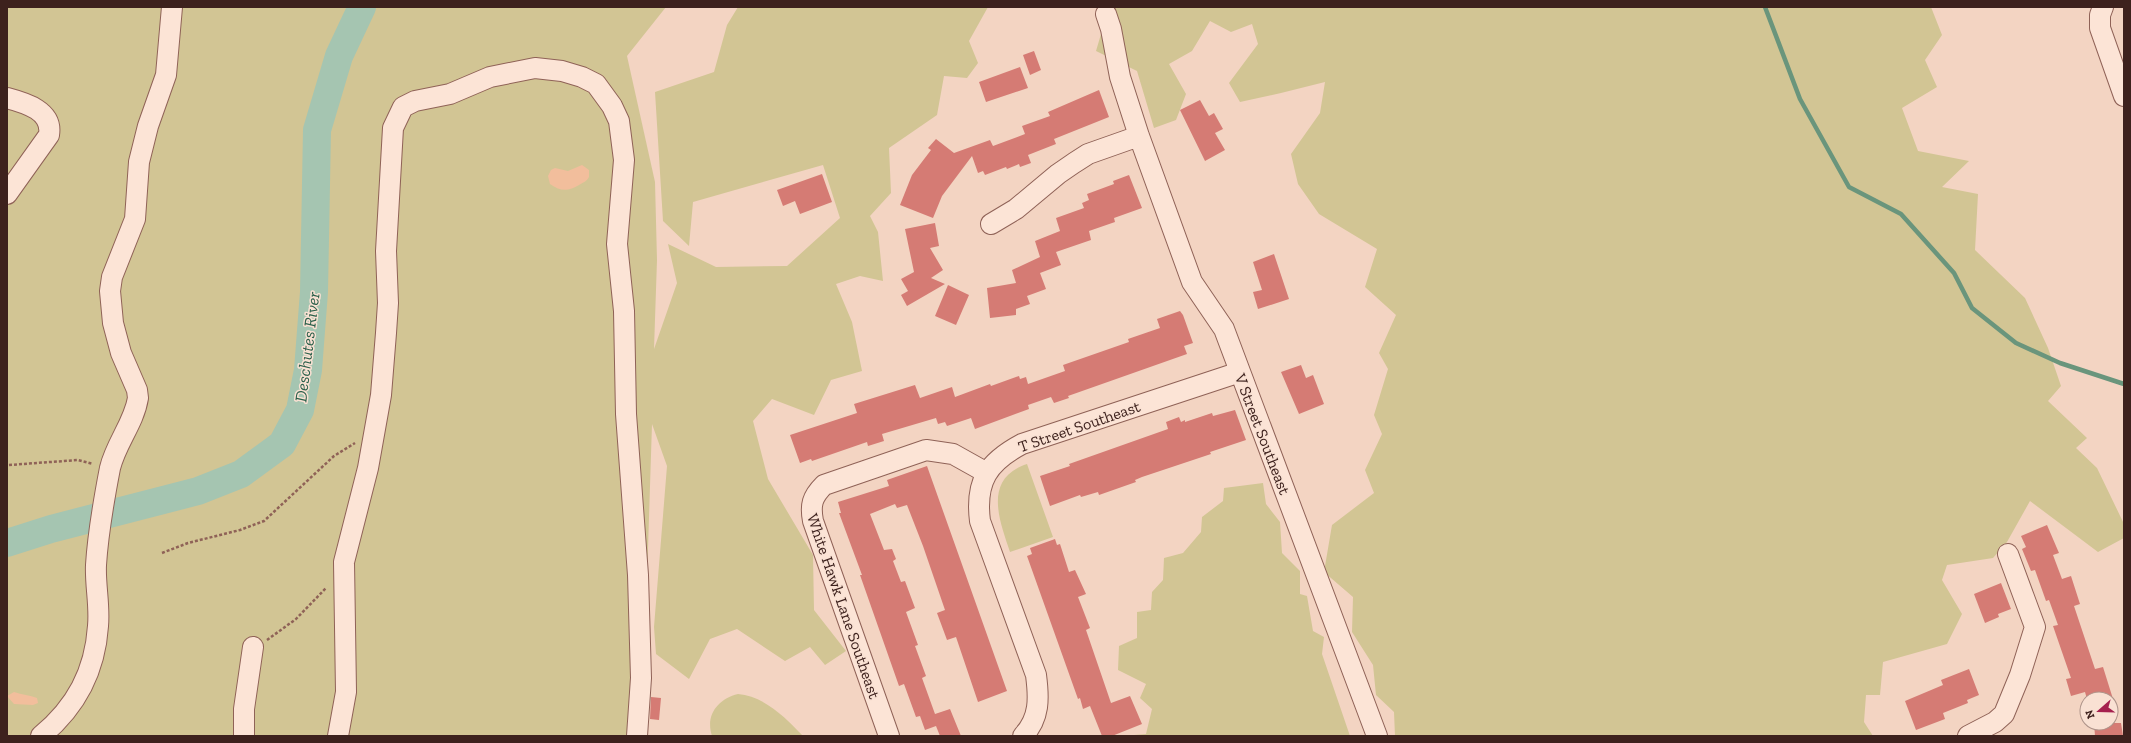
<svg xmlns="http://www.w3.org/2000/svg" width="2131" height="743" font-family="'Zilla Slab',serif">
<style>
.green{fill:#d2c594}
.sand{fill:#f2be9c}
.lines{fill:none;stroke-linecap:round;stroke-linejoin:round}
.stream{stroke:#6a957c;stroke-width:4.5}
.river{stroke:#a5c5b1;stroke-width:28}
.building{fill:#d57b74}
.minor-casing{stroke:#8f6257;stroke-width:22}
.path{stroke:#8f6257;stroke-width:2.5;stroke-dasharray:3 2;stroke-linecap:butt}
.minor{stroke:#fce4d6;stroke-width:20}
.labels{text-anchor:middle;stroke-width:3;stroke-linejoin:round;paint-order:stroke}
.street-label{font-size:16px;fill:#3d211d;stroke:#f9e1d3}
.water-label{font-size:17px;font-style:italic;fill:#2a5f4a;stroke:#f9e1d3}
</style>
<rect width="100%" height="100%" fill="#f3d4c2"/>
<!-- green -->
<path class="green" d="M7,7h659l-39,49 28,126 2,78 -3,89 23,-66 -9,-39 48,23 71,-1 53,-48 -17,-53 -130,37 -4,44 -26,-25 -8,-129 59,-20 13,-47 11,-18h250l-19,34 9,22 -11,15 -23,-2 -7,39 -48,33 2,45 -21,23 8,16 5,49 -23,-5 -24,8 16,38 10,49 -31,9 -17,35 -42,-16 -19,22 15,58 45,76 1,55 32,41 -21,14 -15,-18 -25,14 -48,-32 -27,10 -21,40 -33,-25 -2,-27 13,-161 -15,-42 -10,312h-635z
M1109,7h822l11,28 -17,25 12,27 -35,21 16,43 51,10 -27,26 36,7 -3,56 50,48 23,50 13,38 -13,15 39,37 -11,10 21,20 27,56v14l-26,14 -68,-51 -23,41 -14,16 -46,7 -5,15 20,34 -15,30 -64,18 -3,33h-14l-2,27 9,14h-478l-1,-24 -18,-17 -3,-30 -21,-33 1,-35 -29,-25 8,-47 42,-32 -9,-23 17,-36 -8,-19 14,-46 -9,-16 17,-38 -31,-28 12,-38 -58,-35 -21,-30 -7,-30 29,-41 5,-31 -44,11 -41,9 -11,-19 29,-39 -6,-20 -21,8 -21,-11 -18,30 -23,13 17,30 -10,26 -22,8 -17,-57 -41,-20z
M1027,464l26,73 -43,15c-11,-33 -27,-73 17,-88z
M1263,483l3,21 14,18 2,31 18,18v23l7,2 6,35 11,6 -2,17 28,82h-228l24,-2 6,-25 -12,-11 6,-14 -28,-14 1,-24 18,-8v-26l14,-2 1,-18 11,-12 1,-22 19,-5 18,-21 1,-15 21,-16 1,-13z
M738,694c26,2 48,24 65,42h-91c-7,-21 6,-37 26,-42z"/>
<!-- sand -->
<path class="sand" d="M582,165l7,5v7c-2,4 -5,5 -10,8 -10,6 -18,7 -29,-1l-2,-8 3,-6 4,-2 13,3z
M14,692c8,3 16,3 23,6l1,5 -5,2 -19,-1 -7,-8z"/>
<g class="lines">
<!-- stream -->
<path class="stream" d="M1765,7l35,92 49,88 52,27 53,59 18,35 44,35 44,20 64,21"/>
<!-- river -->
<path class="river" d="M7,543l44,-14 147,-38 43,-17 41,-30 18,-34 8,-40 6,-78 3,-162 22,-74 23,-49"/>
</g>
<!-- building -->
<path class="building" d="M1034,51l7,19 -11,5 -7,-20z
M1020,67l8,21 -42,14 -7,-20z
M1099,90l10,27 -55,22 2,5 -28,11 3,8 -11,4 -1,-3 -12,5 -1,-2 -21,8 -2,-4 -5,2 -6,-17 -30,40 -9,22 -33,-13 12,-30 19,-25 -3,-2 8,-9 18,14 36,-13 3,6 32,-12 -3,-8 28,-10 -2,-4z
M1200,100l9,16 5,-3 9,16 -8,4 10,17 -20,11 -25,-51z
M822,174l10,28 -32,12 -5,-13 -12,5 -6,-16z
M1129,175l13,33 -28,10 1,4 -26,9 2,9 -35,12 5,13 -21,8 6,16 -19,7 3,8 -14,5v6l-26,3 -3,-30 29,-5 -4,-13 28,-13 -5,-16 25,-10 -4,-13 28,-10 -2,-5 7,-3 -2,-6 27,-10 -1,-3z
M935,223l4,23 -9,2 13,22 -12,8 14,6 -38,22 -6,-11 7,-4 -7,-12 13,-7 -9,-43z
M1274,254l15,45 -31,10 -5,-17 9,-2 -9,-28z
M948,285l21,10 -13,30 -21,-9z
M1180,311l3,4 10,28 -9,3 3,8 -119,42 1,2 -15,5 -3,-6 -23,8 1,4 -54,20 -4,-11 -24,8 -2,-4 -7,2 -2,-6 -54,16 2,7 -16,5 -1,-4 -55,19 -1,-2 -11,4 -10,-28 67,-22 -3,-9 61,-19 5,13 32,-11 3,10 35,-13 1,2 28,-10 1,3 6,-2 2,7 37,-13 -2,-6 66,-23 -1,-3 32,-11 -3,-9z
M1301,365l5,13 7,-3 11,29 -25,10 -18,-42z
M1235,410l11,30 -36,12 1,2 -69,23 -7,3 1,2 -37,13 -1,-3 -17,5 -1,-2 -30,11 -10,-30 30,-10 -1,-2 99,-35 -2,-7 13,-5 2,5 4,-2v2l27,-9 1,3z
M927,466l80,225 -29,11 -22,-65 -9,3 -10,-27 8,-3 -22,-64 -16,-41 -10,3 -2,-4 -25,10 14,36 8,-1 4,10 -3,2 8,21 4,-1 10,27 -9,4 12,33 -3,1 11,30 -4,2 13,36 15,-5 11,27h-21l-4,-10 -11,4 -5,-14 -4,1 -12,-33 -5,2 -39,-111h2l-23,-62h2l-3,-11 51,-16 -2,-6z
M2047,525l12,28 -6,2 9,24 9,-3 9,28 -6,2 21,63 8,-2 10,32h-26l-2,-7 -14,4 -5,-17 5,-1 -18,-52 5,-1 -9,-25 -3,1 -11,-31 -4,1 -9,-22 4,-2 -5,-11z
M1055,539l2,6 3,-1 9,28 6,-2 11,24 -8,3 12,31 -4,2 25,73 19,-7 12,28 -30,12h-10l-12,-30 -7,3 -3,-11 -2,1 -51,-143 5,-2 -2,-6z
M2001,583l10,26 -13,5 1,3 -14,6 -11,-29z
M1969,669l10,26 -12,5 1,3 -25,10 2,6 -29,11 -11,-29 38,-16 -2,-5z
M651,697l10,1 -2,22 -9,-1z
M2094,723h27l2,13h-28z"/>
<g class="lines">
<defs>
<path id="minor" d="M2103,7l-3,8v13l24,68
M1106,14l5,15 9,48 19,59 53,146 32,47 153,407
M7,98c19,5 46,13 42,37l-42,59
M991,224l25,-15 42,-35 16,-11 14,-9 51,-18
M41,736c35,-29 54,-64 57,-110 2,-21 -3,-41 -2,-61 2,-32 8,-66 14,-97 6,-25 24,-45 28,-70l-1,-8 -16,-37 -8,-30 -3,-32 2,-14 23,-58 4,-57 9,-36 18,-51 6,-68
M244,736v-27l9,-62
M338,736l8,-44 -2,-130 24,-94 13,-73 5,-62 2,-30 -2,-52 7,-123 10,-21 12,-6 35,-7 40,-17 45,-9 27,3 20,6 14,7 16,22 7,15 5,39 -7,84 7,67 2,103 12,161 3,103 -4,58
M889,736l-76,-215c-3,-16 -1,-24 11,-36l102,-35 27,4 34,19
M1023,736c17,-18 16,-38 13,-61l-56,-154c-5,-40 8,-59 42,-77l218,-72
M1968,736l27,-14 9,-8 16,-39 15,-48 -27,-73"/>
</defs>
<!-- minor casing -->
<use href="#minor" class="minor-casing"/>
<!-- path -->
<path class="path" d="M9,465l69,-5 15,4
M162,553l26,-10 52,-13 24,-9 70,-65 21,-13
M267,640l29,-21 30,-31"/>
<!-- minor -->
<use href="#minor" class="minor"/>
</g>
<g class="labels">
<!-- street labels -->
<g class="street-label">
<text transform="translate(1079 426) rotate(-19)" y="6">T Street Southeast</text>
<text transform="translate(1263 434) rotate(69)" y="6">V Street Southeast</text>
<text transform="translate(844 606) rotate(71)" y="6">White Hawk Lane Southeast</text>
</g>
<!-- water labels -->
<g class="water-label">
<text transform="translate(307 347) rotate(-83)" y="6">Deschutes River</text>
</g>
</g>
<!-- border -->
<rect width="2131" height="743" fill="none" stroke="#3d211d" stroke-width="16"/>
<!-- north arrow -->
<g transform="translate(2099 711) rotate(250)"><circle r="19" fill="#f9e1d3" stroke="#ae948a"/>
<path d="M0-3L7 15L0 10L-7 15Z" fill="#a5204e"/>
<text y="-6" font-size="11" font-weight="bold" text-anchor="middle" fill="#3d211d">N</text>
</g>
</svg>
